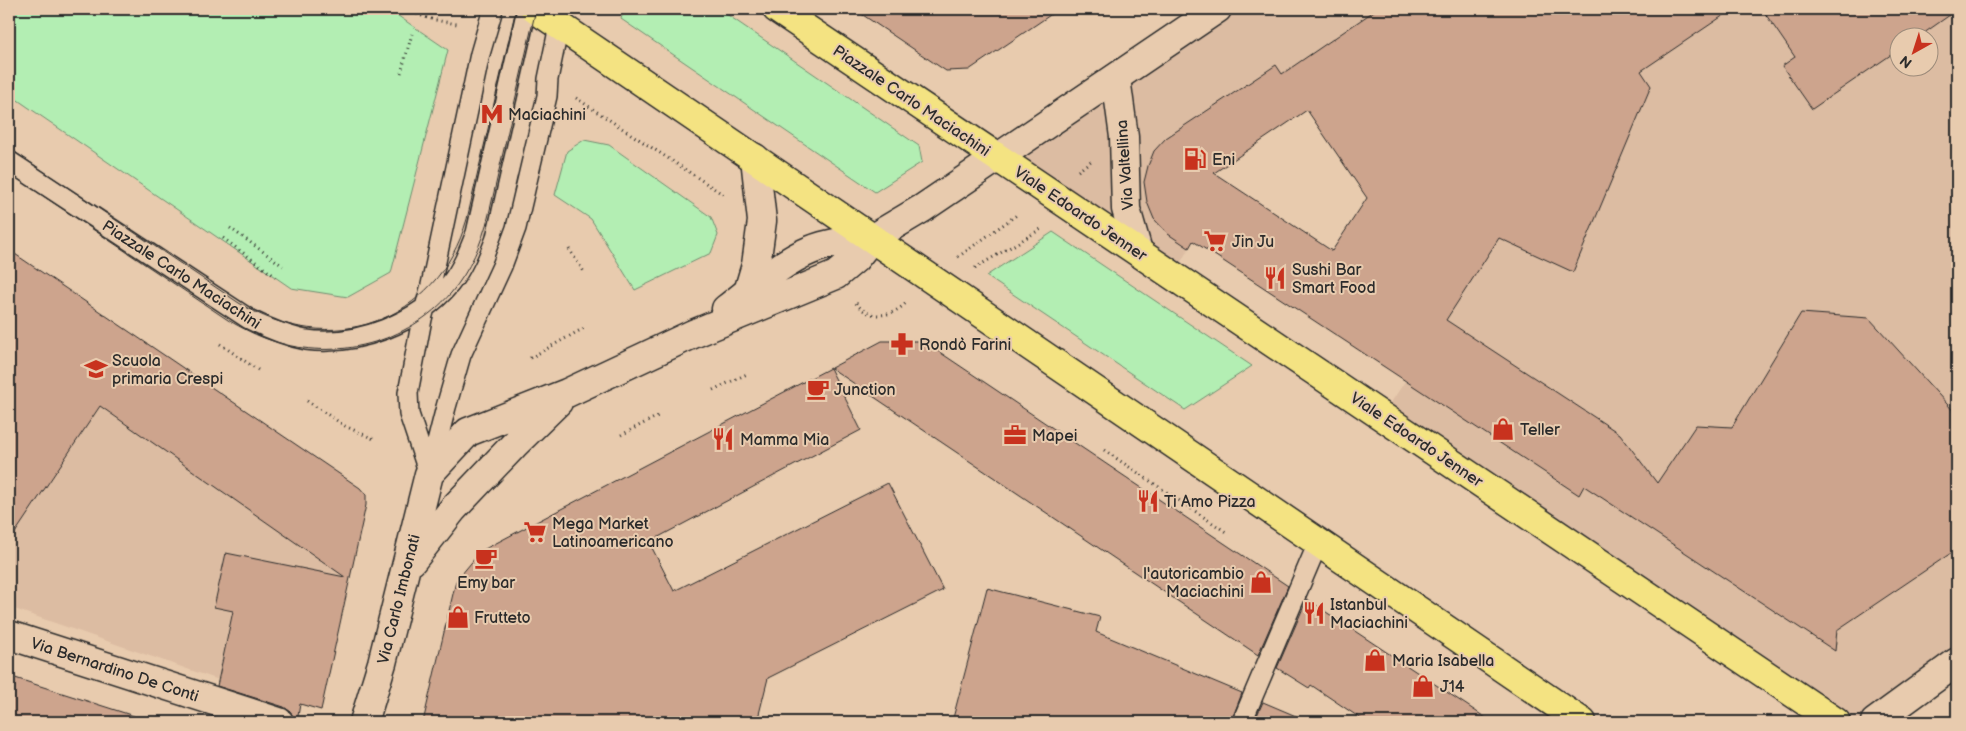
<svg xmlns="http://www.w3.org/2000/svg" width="1966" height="731" font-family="'Balsamiq Sans',sans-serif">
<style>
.built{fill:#dcbca2;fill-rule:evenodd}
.green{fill:#b3eeb3;stroke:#6f8c6f}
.building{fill:#cda48d;stroke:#2b2b2b;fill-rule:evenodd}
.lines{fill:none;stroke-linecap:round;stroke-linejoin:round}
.lane-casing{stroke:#2b2b2b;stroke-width:22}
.street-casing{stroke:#2b2b2b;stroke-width:31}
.secondary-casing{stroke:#2b2b2b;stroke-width:31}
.primary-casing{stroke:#2b2b2b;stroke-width:31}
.path{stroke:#2b2b2b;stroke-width:3;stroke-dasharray:1 4;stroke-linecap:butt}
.lane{stroke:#e8cbae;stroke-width:19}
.street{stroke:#e8cbae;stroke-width:28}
.secondary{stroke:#e8cbae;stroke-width:28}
.primary{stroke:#f4e382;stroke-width:28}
.tram{stroke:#2b2b2b;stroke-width:1}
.labels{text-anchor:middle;stroke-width:4;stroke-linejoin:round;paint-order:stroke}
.street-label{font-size:16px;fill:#2b2b2b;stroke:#e8cbae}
.poi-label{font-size:16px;fill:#2b2b2b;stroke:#e8cbae;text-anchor:start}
</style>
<rect width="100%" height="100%" fill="#e8cbae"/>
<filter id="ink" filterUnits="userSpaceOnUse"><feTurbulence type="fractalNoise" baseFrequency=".02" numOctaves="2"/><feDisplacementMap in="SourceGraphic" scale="10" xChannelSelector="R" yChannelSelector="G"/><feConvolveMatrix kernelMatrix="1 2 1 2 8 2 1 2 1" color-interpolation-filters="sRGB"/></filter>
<g filter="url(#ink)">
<!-- built -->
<path class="built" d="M1227,9h730v642l-100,70 -469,-314 84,-127 -111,-72 6,-10 -60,-88 -93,63 -21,68 -15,26 -176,-108zM1898,38h30v30h-30z
M9,250l351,238 6,7v10l-45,205 -102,-30 -210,-73z"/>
<!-- green -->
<path class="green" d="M9,9h379l60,41 -57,223 -43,24 -57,-9 -282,-194z
M624,9h95l200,137 3,16 -47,30 -254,-173z
M584,140l25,5 102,72 7,18 -7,18 -76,37 -44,-71 -36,-24 12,-44z
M1053,232l199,134 -67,44 -199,-134z"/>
<!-- building -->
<path class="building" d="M854,9h205l-90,61 -23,1z
M1377,9h356l-92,62 10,15 -78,186 -74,-34 -53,82 174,114 37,49 39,-58 36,2 69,-114 68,5 88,97v134l-120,81 -2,21 -251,-165 -5,9 -386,-254 -4,7 -21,-14 -14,-15 -7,-17 -3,-20 4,-16 6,-15 12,-13 110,-73 6,9zM1307,110l60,88 -35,53 -118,-78z
M1762,9h195v1l-40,28h-19v12l-86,59 -30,-43 13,-9z
M9,250l351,238 6,7v10l-45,205 -21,-6 -3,18h-3l-3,-10 -7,-5 -67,-21 16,-75 -19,-4 12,-54 119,24 -245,-171 -91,136z
M882,341h41l365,245 -30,69 -427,-287z
M830,368l31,62 -212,112 25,49 214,-108 55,107 -175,88 -11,44h-334l33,-141 25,-30z
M987,588l113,29 -4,15 146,61 -11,29h-279z
M1307,599l19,13 166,110h-126l-55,-37 -2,3 -32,-20z
M9,676l125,40 -1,6h-124z
M1263,702l47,20h-56z"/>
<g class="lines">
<defs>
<path id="lane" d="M9,161l240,158c18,9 36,17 57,21 50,7 112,-17 144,-56 12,-15 19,-33 26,-51l51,-224
M430,470l16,-63 15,-52 41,-89 14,-38 31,-132 1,-17 11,-53
M429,474l-20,-60 -1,-21 14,-74 9,-34 49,-231 13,-45
M1242,722l73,-172 5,-6"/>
<path id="street" d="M1116,78l8,59 2,72 12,42
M748,292l8,-27 6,-44 -7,-63
M9,635l270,87
M1875,722l82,-60"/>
<path id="secondary" d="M726,309c25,-19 55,-47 85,-59 19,-8 40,-10 60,-11
M412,561l41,-52 61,-64 44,-43
M364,722l18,-59 47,-189 39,-42 99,-39 126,-59 143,-59 19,-16 16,-20 52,-31 294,-199"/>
<path id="primary" d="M535,9l1047,713
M777,9l1059,713"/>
</defs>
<!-- lane casing -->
<use href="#lane" class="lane-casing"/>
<!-- street casing -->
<use href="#street" class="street-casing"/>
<!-- secondary casing -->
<use href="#secondary" class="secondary-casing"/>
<!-- primary casing -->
<use href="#primary" class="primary-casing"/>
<!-- path -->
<path class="path" d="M408,9c15,10 32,12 49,15
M401,73l11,-39
M576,98l148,97
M1078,171l13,-10
M230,228l53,38
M223,238l53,39
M569,249l15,23
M958,257l60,-43
M975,268l66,-39
M856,303c13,18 37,14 51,-1
M220,344l38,26
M530,358l56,-31
M713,390l36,-17
M307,401l38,25 31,14
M621,435l37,-19
M1104,450l122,82"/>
<!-- lane -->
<use href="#lane" class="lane"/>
<!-- street -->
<use href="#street" class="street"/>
<!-- secondary -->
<use href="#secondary" class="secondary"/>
<!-- primary -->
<use href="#primary" class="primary"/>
<!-- tram -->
<path class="tram" d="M9,148l230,155c90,56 198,21 228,-84l49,-210
M9,173l219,147c14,8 29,16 45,21 62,21 135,2 178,-48 19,-23 31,-50 38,-79l47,-205"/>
</g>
</g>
<!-- icons -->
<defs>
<symbol id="metro-bare" viewBox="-9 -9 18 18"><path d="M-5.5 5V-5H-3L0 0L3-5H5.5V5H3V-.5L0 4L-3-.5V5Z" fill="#c8321e" stroke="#e8cbae" stroke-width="2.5" paint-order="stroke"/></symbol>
<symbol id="fuel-bare" viewBox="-9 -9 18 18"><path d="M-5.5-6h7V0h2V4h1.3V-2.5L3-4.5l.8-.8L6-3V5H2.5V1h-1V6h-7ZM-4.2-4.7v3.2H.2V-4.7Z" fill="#c8321e" stroke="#e8cbae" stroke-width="2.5" paint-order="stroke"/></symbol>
<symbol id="supermarket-bare" viewBox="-9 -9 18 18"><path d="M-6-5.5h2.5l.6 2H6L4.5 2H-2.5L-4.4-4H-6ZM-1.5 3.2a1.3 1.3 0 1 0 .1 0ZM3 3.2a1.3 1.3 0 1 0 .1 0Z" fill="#c8321e" stroke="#e8cbae" stroke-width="2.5" paint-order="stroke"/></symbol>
<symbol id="restaurant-bare" viewBox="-9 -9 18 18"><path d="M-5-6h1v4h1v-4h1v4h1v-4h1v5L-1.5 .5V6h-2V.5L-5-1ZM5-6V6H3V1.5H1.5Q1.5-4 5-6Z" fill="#c8321e" stroke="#e8cbae" stroke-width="2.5" paint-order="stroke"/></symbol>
<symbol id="pharmacy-bare" viewBox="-9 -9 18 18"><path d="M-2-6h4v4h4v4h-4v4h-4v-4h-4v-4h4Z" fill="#c8321e" stroke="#e8cbae" stroke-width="2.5" paint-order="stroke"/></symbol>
<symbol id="school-bare" viewBox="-9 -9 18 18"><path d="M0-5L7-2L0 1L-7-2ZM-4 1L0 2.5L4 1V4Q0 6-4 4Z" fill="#c8321e" stroke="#e8cbae" stroke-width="2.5" paint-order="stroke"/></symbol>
<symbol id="cafe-bare" viewBox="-9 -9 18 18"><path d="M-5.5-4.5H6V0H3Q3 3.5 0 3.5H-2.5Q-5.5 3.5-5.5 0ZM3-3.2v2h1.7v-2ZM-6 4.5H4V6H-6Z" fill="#c8321e" stroke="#e8cbae" stroke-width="2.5" paint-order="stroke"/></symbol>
<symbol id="shop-bare" viewBox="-9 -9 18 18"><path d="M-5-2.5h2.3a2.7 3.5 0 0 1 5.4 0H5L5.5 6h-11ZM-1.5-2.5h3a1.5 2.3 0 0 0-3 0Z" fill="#c8321e" stroke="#e8cbae" stroke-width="2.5" paint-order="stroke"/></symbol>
<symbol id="office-bare" viewBox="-9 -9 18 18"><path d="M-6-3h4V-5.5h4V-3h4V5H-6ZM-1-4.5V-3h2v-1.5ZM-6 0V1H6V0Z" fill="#c8321e" stroke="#e8cbae" stroke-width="2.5" paint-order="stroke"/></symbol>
</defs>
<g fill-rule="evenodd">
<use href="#metro-bare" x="476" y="98" width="32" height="32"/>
<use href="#fuel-bare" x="1179" y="143" width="32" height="32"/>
<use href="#supermarket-bare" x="1199" y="225" width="32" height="32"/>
<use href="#restaurant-bare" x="1259" y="262" width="32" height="32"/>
<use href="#pharmacy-bare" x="886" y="328" width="32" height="32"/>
<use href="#school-bare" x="80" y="353" width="32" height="32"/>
<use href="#cafe-bare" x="802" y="373" width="32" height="32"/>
<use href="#shop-bare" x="1487" y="413" width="32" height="32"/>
<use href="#office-bare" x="999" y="419" width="32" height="32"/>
<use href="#restaurant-bare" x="707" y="423" width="32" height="32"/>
<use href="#restaurant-bare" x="1132" y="485" width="32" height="32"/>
<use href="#supermarket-bare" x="519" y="516" width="32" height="32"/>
<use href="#cafe-bare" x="470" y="542" width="32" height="32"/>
<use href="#shop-bare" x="1245" y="566" width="32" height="32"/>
<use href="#restaurant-bare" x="1298" y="597" width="32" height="32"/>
<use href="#shop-bare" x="442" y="601" width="32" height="32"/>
<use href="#shop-bare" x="1359" y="644" width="32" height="32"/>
<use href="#shop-bare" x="1407" y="670" width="32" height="32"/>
</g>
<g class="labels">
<!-- street labels -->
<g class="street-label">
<text transform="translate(912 100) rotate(34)" y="6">Piazzale Carlo Maciachini</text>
<text transform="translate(1124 165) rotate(-94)" y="6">Via Valtellina</text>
<text transform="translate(1081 213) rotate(34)" y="6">Viale Edoardo Jenner</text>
<text transform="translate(182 274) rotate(33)" y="6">Piazzale Carlo Maciachini</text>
<text transform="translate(1417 439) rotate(34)" y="6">Viale Edoardo Jenner</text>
<text transform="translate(398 599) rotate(-76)" y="6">Via Carlo Imbonati</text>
<text transform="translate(115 669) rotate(18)" y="6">Via Bernardino De Conti</text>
</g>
<!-- poi labels -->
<g class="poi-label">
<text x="508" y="120">Maciachini</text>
<text x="1212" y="165">Eni</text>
<text x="1232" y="247">Jin Ju</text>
<text x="1292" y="275">Sushi Bar<tspan x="1292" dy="18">Smart Food</tspan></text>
<text x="919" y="350">Rondò Farini</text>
<text x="112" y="366">Scuola<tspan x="112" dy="18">primaria Crespi</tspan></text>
<text x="834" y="395">Junction</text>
<text x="1520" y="435">Teller</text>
<text x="1032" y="441">Mapei</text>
<text x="740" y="445">Mamma Mia</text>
<text x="1164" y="507">Ti Amo Pizza</text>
<text x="552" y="529">Mega Market<tspan x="552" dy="18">Latinoamericano</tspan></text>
<text x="1244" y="579" text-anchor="end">l'autoricambio<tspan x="1244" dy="18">Maciachini</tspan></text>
<text x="486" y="588" text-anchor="middle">Emy bar</text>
<text x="1330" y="610">Istanbul<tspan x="1330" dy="18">Maciachini</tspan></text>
<text x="474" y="623">Frutteto</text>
<text x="1392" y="666">Maria Isabella</text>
<text x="1440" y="692">J14</text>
</g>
</g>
<!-- margin -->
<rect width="1966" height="731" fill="none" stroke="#e8cbae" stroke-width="30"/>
<rect x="15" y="15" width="1936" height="701" fill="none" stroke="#2b2b2b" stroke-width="2" filter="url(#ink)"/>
<!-- north arrow -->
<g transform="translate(1914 52) rotate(219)"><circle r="24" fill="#e8cbae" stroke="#9c8b7a"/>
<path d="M0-4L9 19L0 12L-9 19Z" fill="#c8321e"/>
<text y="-8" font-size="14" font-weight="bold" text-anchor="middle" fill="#2b2b2b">N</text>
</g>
</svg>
